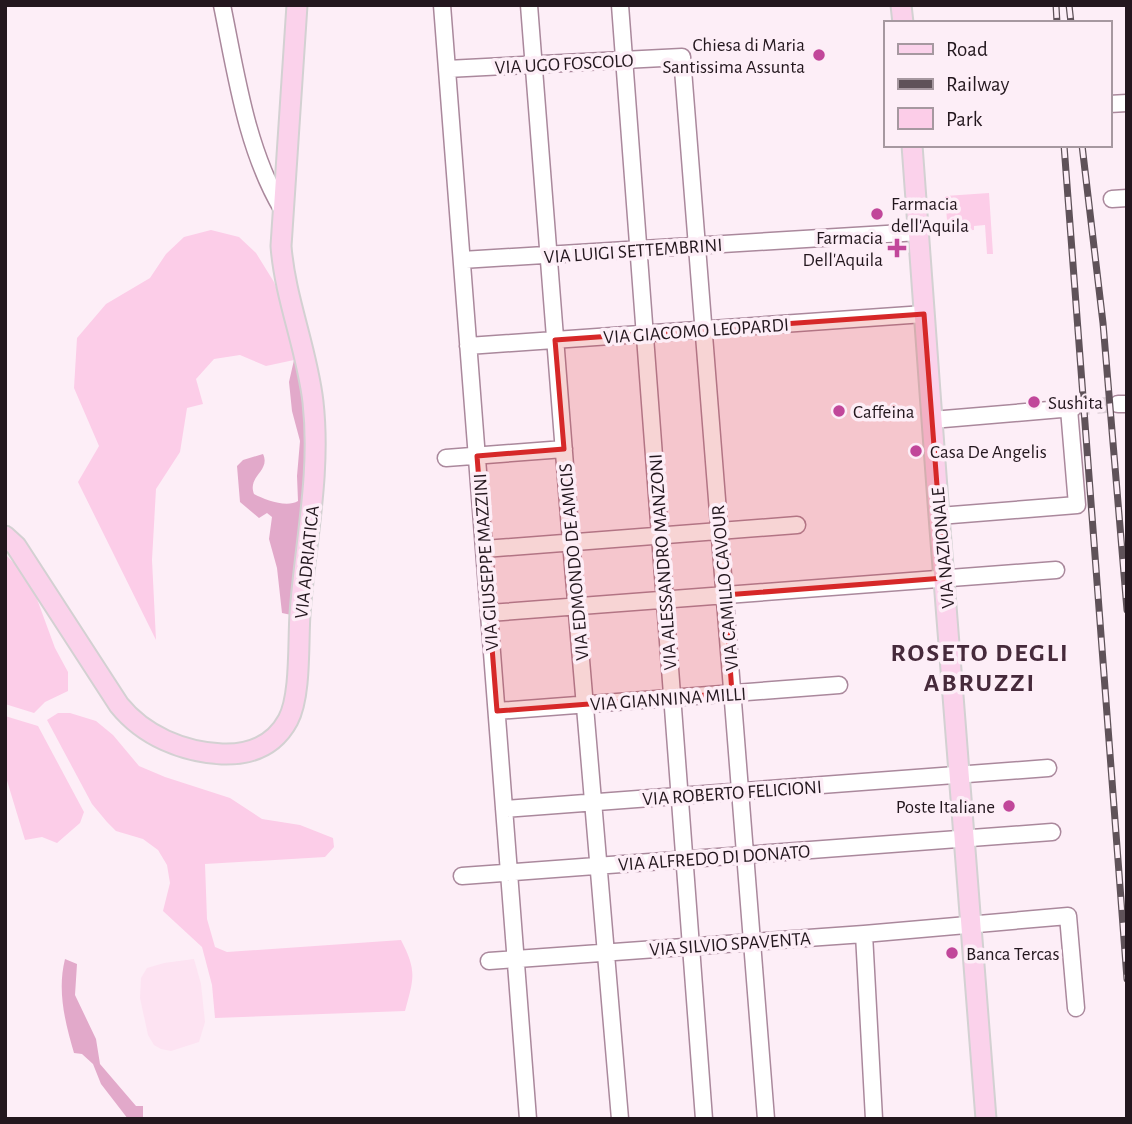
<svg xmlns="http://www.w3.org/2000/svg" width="1132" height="1124" font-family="'Alegreya Sans',sans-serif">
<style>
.built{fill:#fde3f2}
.green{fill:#fccde8}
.forest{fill:#e2a9ca}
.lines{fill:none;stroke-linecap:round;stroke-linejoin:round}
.minor-tunnel{stroke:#dcced6;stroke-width:16;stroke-dasharray:16 8;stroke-linecap:butt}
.minor-casing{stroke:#aa889c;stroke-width:19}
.major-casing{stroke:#d3d1d2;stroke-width:23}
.minor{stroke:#fff;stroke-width:16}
.major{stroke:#fbd2eb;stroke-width:19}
.rail-casing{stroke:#5f5259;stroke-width:7}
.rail{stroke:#fdeef7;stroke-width:4.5;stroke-dasharray:13;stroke-linecap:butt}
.marked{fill:#d62828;fill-opacity:0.2;stroke:#d62828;stroke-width:5;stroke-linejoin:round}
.poi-dot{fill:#c1479a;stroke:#fdeef7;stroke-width:2.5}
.labels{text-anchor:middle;stroke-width:7;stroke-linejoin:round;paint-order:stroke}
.poi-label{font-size:19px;fill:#23171e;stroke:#fdeef7;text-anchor:start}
.street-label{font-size:19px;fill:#23171e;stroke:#fdeef7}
.district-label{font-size:26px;font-weight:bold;letter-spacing:2px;fill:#462a3b;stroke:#fdeef7}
</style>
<rect width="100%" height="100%" fill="#fdeef7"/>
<!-- built -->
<path class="built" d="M194,959l7,25 4,38 -6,20 -28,9 -10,-2 -7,-4 -6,-10 -8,-37 1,-20 6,-10 17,-5z"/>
<!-- green -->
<path class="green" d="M989,193l4,61h-6l-2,-29 -11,1v4l-26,2 -3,-36z
M211,230l28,7 17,16 18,29 15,40 5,38 -28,6 -26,-11 -26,4 -18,20 7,25 -16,4 -7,44 -24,37 -4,71 4,80 -78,-158 21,-36 -25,-58 3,-50 29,-34 44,-26 16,-24 18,-17z
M5,554l25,26 25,68 13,24v19l-23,11 -11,11 -29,-9z
M58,713h12l26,8 17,14 26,31 26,11 65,21 32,21 38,6 33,13 1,9 -9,10 -120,7 2,55 8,28 12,5 174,-12c16,31 13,38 4,71l-190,7 -3,-33 -10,-38 -39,-36 7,-28 -3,-18 -9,-15 -15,-11 -27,-8 -9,-9 -15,-18 -45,-84z
M5,716l33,10 46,86 -4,11 -23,20 -15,-6 -17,3 -20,-66z"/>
<!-- forest -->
<path class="forest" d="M304,359l10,69 -18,188 -14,-3 -5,-45 -8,-29 3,-22 -5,-4 -8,5 -19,-16 -3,-36 6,-6 20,-6c8,17 -16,22 -9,40 11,6 33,14 44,7l-1,-25 3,-35 -8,-30 -3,-29 5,-22z
M65,959l12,5 -2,31 21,44 4,25 36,42h7v13h-15l-27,-35 -8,-20 -11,-10 -8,-1c-9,-31 -17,-62 -9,-94z"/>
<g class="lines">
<!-- minor-tunnel -->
<path class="minor-tunnel" d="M1073,408l45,-4"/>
<defs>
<path id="minor" d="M222,5c14,68 24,143 60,204
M442,5l86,1114
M529,5l42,537 49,577
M620,5l84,1114
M447,69l235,-12 84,1062
M1109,104l18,-1
M1112,199l15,-1
M462,260l457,-28
M468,346l456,-32
M1118,404h9
M932,420l141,-12
M446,458l118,-9
M939,516l138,-11 -8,-96
M484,549l313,-24
M489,613l567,-43
M497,711l342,-26
M504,809l544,-41
M462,876l590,-44
M864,934l10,185
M489,961l375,-27 204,-18 8,92"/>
<path id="major" d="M901,5l2,18
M912,145l27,371 47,603
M5,536l11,10 103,159c25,31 64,47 103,49 28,1 52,-8 66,-34 13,-24 10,-78 12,-106 5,-71 21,-140 13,-212 -6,-53 -28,-103 -32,-156l16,-241"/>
</defs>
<!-- minor casing -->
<use href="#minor" class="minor-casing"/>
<!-- major casing -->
<use href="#major" class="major-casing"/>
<!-- minor -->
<use href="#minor" class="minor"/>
<!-- major -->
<use href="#major" class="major"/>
<defs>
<path id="rail" d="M1056,5l1,18
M1069,5l2,18
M1064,145l63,834
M1082,145l21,178 24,287"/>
</defs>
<!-- rail casing -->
<use href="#rail" class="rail-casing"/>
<!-- rail -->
<use href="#rail" class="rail"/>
</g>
<!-- marked area -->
<path class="marked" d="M924,314l20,264 -219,17 7,98 -235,18 -20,-255 87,-7 -9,-109z"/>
<!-- markers -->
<g class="poi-dot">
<circle cx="819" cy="55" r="7"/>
<circle cx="877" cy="214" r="7"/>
<path d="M893.5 237.5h7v7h7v7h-7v7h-7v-7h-7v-7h7z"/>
<circle cx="1034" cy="402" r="7"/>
<circle cx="839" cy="411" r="7"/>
<circle cx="916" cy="451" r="7"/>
<circle cx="1009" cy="806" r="7"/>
<circle cx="952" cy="953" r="7"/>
</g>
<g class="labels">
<!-- poi labels -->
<g class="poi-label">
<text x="805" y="51" text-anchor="end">Chiesa di Maria<tspan x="805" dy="22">Santissima Assunta</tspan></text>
<text x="891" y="210">Farmacia<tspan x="891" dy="22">dell'Aquila</tspan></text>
<text x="883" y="244" text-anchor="end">Farmacia<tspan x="883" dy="22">Dell'Aquila</tspan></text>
<text x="1048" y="409">Sushita</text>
<text x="853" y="418">Caffeina</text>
<text x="930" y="458">Casa De Angelis</text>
<text x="995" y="813" text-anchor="end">Poste Italiane</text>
<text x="966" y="960">Banca Tercas</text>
</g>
<!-- street labels -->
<g class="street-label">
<text transform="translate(564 63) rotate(-3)" y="7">VIA UGO FOSCOLO</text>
<text transform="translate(633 250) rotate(-4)" y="7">VIA LUIGI SETTEMBRINI</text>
<text transform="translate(696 330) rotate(-4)" y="7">VIA GIACOMO LEOPARDI</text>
<text transform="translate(942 548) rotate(-95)" y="7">VIA NAZIONALE</text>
<text transform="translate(306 562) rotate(-84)" y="7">VIA ADRIATICA</text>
<text transform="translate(485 562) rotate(-94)" y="7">VIA GIUSEPPE MAZZINI</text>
<text transform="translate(573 562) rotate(-95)" y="7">VIA EDMONDO DE AMICIS</text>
<text transform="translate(662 562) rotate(-94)" y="7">VIA ALESSANDRO MANZONI</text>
<text transform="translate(724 588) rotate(-95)" y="7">VIA CAMILLO CAVOUR</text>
<text transform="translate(668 698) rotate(-4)" y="7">VIA GIANNINA MILLI</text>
<text transform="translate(732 792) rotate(-4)" y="7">VIA ROBERTO FELICIONI</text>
<text transform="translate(714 857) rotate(-4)" y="7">VIA ALFREDO DI DONATO</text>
<text transform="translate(730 943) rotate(-4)" y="7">VIA SILVIO SPAVENTA</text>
</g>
<!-- district labels -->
<g class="district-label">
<text x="980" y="661">ROSETO DEGLI<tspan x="980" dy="30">ABRUZZI</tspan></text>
</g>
</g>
<!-- border -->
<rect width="1132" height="1124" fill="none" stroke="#23171e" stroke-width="14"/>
<!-- legend -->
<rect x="884" y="21" width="228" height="126" fill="#fdeef7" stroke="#a698a0" stroke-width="2"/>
<rect x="898" y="44" width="35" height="10" fill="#fbd2eb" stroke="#a698a0" stroke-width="2"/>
<text x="946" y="56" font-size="21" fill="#23171e">Road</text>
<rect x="898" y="79" width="35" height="10" fill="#5f5259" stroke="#a698a0" stroke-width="2"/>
<text x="946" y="91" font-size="21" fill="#23171e">Railway</text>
<rect x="898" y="108" width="35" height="21" fill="#fccde8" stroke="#a698a0" stroke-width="2"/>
<text x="946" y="126" font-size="21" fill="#23171e">Park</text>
</svg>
